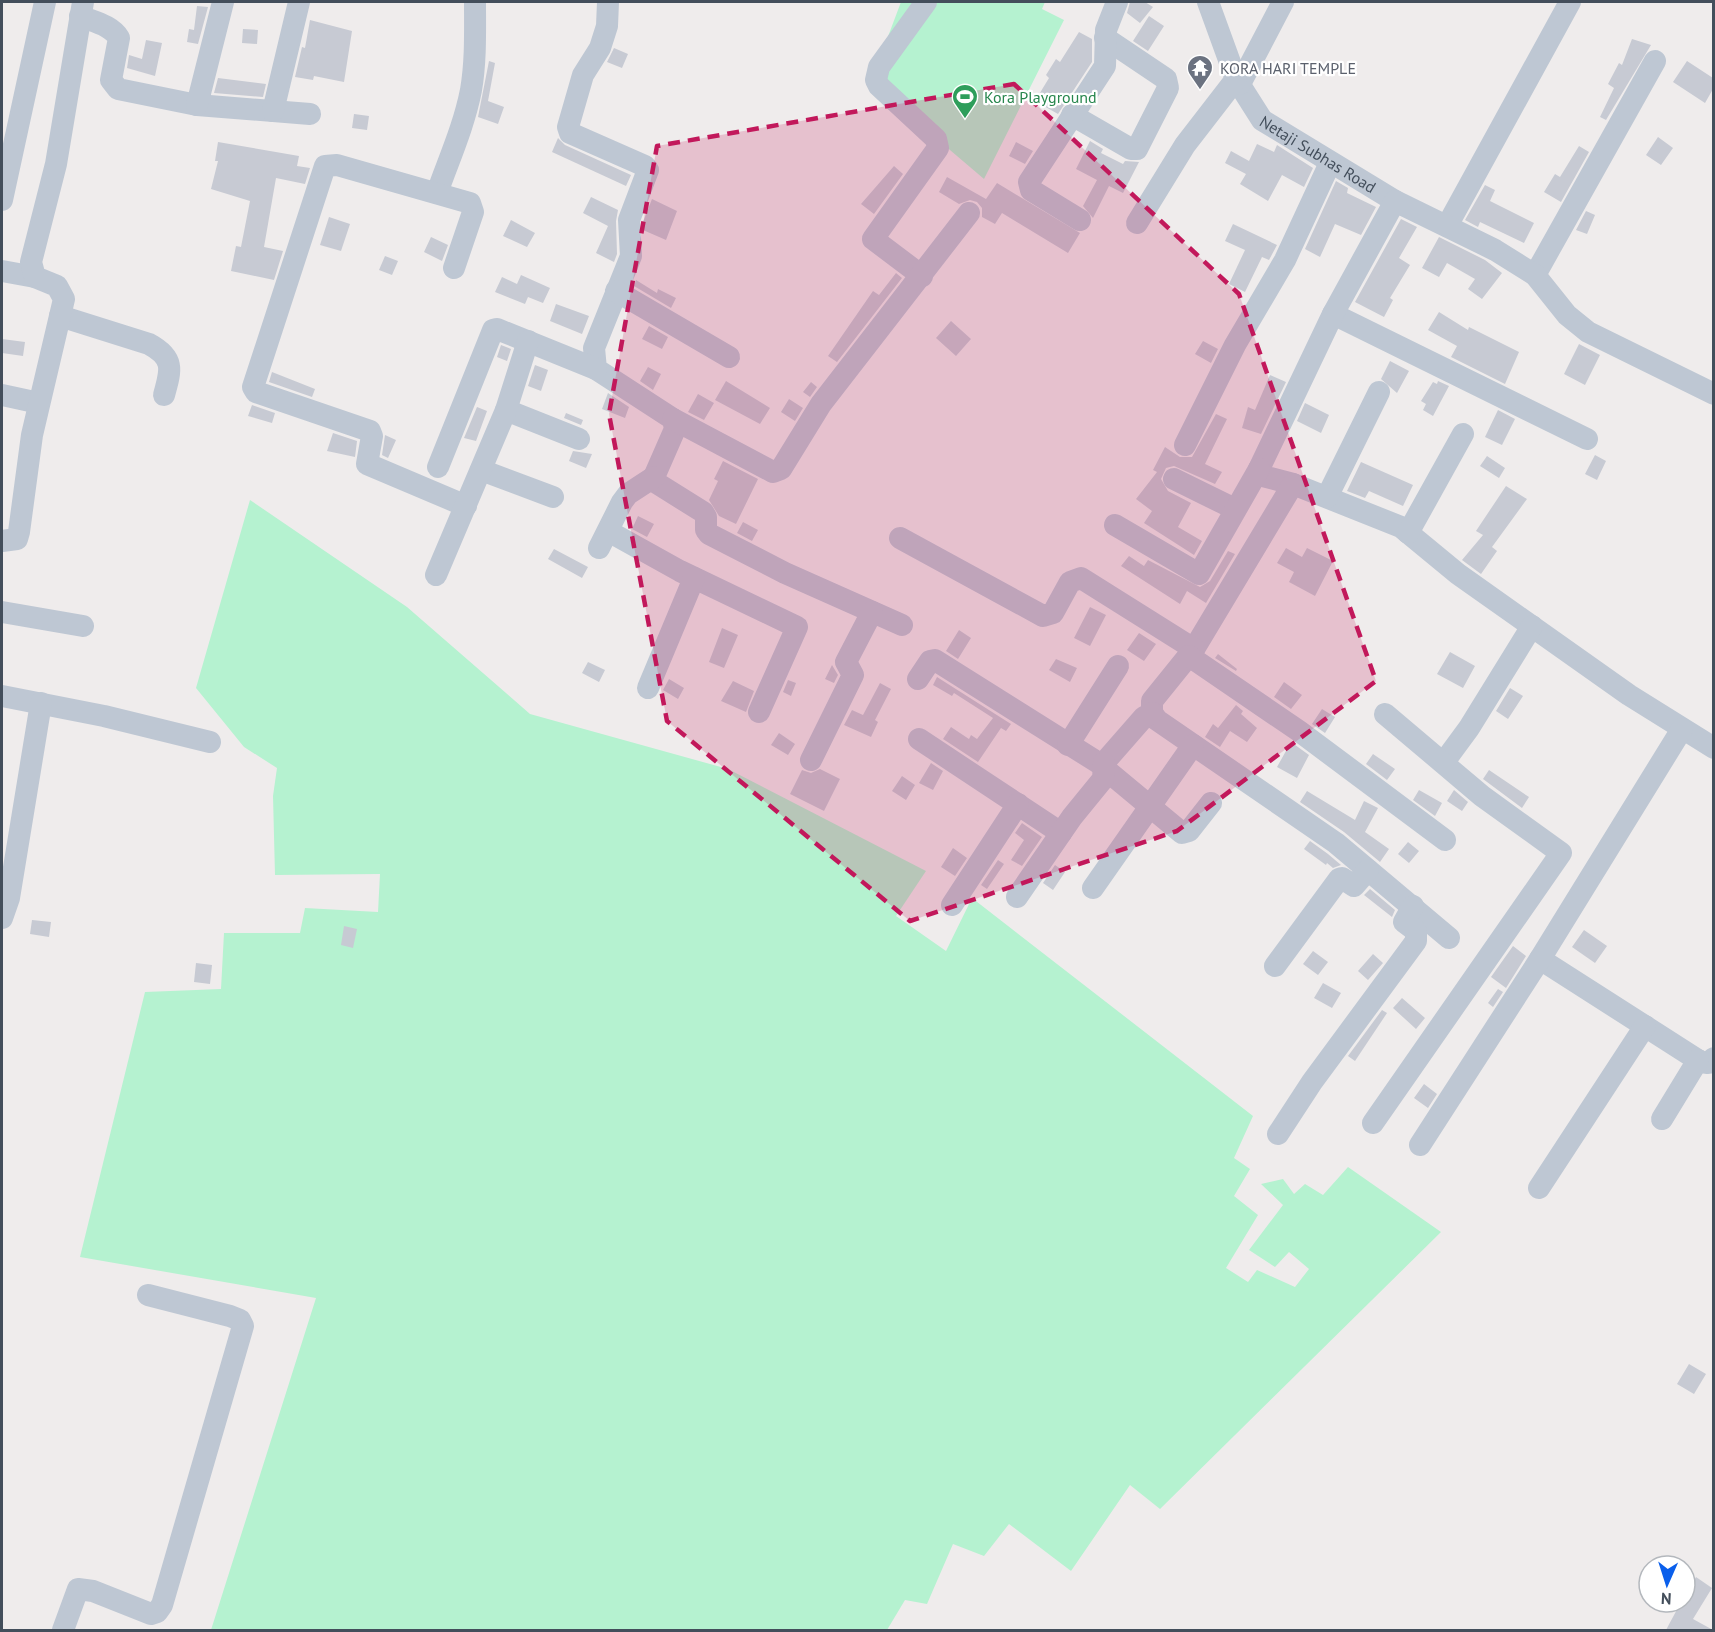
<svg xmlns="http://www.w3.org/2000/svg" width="1715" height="1632" font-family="'PT Sans',sans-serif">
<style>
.green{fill:#b5f2d0}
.building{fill:#c7cad3}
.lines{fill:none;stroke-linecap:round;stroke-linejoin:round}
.minor{stroke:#bec7d3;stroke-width:22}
.marked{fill:#c2185b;fill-opacity:0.2;stroke:#c2185b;stroke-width:4.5;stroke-dasharray:12 8;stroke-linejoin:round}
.labels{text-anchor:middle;stroke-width:4.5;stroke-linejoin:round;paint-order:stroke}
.worship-label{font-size:16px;fill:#5b616d;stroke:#fff;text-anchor:start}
.leisure-label{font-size:16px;fill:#27864d;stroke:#fff;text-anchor:start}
.street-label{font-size:16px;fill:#434e5b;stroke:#fff}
</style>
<rect width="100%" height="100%" fill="#efecec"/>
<!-- green -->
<path class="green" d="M901,2h144l-3,7 22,11 -80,159 -108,-92 -1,-16z
M250,500l157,107 123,107 198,55 198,102 -30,45 50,35 26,-53 281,218 -19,42 16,11 -16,27 24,19 -32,53 22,14 9,-12 38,17 14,-18 -20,-17 -14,15 -26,-17 34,-45 -22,-21 22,-5 11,15 11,-10 18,11 25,-28 93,65 -281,277 -30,-24 -59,86 -62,-47 -25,32 -31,-12 -26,60 -22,-4 -18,30h-676l105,-332 -236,-41 65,-265 76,-3 3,-56h76l5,-25 73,4 2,-38 -105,1 -2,-79 4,-28 -33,-21 -48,-59z"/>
<!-- building -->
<path class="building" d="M1130,2h15l8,5 -13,16 -13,-10z
M197,6l11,1 -10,37 -11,-2 2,-13 5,1z
M1149,16l15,10 -16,25 -15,-10z
M310,20l42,11 -8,51 -30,-6 -1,4 -18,-3 7,-30 3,1z
M243,29l15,1 -1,14 -15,-1z
M1079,32l13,7v23l-34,52 -23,-13 14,-23 -3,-3 10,-16 4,3z
M1632,39l19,6 -45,75 -6,-3 14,-29 -6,-4 11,-21 3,2z
M146,40l16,3 -7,33 -28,-8 2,-13 13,4z
M614,48l14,6 -6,14 -15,-6z
M489,61l6,2 -7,38 16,6 -6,17 -20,-7z
M1687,61l26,17v11l-8,14 -32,-21z
M218,78l48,6 -3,13 -49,-4z
M354,114l15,2 -2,14 -15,-2z
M1658,137l15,11 -12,17 -15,-10z
M558,138l7,7 66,30 -5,11 -74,-34z
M1090,141l13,8 -2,4 22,11 2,-3 14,1 -16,31 -14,-7 -16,32 -10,-12 14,-26 -21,-11z
M218,142l81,14 -2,10 13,2 -5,16 -29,-6 -12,69 19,4 -9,29 -43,-9 5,-25 5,1 9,-46 -39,-12 7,-28h-3z
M1016,142l17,9 -8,13 -16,-8z
M1257,144l17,8 3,-7 36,23 -9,19 -22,-12 -14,26 -28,-17 6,-10 -21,-11 6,-12 18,10z
M1579,146l10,6 -28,50 -17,-10 11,-18 5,3z
M894,166l9,8 -29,40 -13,-10z
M947,177l39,22 11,-16 83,50 -12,20 -66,-40 -7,11 -13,-7v-9l-5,-6 -7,-2 -11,4 -20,-12z
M1336,181l12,7 -1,5 29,14 -15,28 -26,-11 -15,33 -15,-8z
M1485,185l10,5 -5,11 44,22 -10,20 -44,-21 -2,5 -13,-7z
M591,197l27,13 -2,11 1,33 -3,8 -18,-9 12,-27 -25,-13z
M652,199l25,12 -11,29 -23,-10v-8z
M1586,211l9,4 -8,19 -11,-4z
M329,217l21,7 -9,27 -21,-6z
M1401,219l16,8 -18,31 11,7 -20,33 3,2 -9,17 -29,-15z
M511,220l24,13 -8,14 -24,-11z
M1233,224l44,21 -8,15 -7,-3 -17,35 -16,-8 16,-34 -20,-9z
M431,237l17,8 -6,16 -18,-9z
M1439,237l46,23 17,13 -20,26 -14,-10 7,-10 -28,-16 -8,14 -17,-9z
M385,256l13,5 -6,14 -13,-5z
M896,273l6,5 -65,84 -9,-6 45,-65 6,4z
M521,275l29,13 -7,15 -15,-6 -3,7 -30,-12 7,-15 15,7z
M636,280l21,13 1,-4 18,9 -5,10 -37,-22z
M556,304l33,12 -7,18 -32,-13z
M1439,312l29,18 1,-3 50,25 -14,32 -54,-27 6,-11 -29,-16z
M951,321l20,18 -15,17 -20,-18z
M649,326l19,11 -6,12 -20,-10z
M2,339l23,3 -2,14 -21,-3z
M1203,341l15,8 -7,14 -16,-9z
M1579,344l21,11 -15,30 -21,-11z
M501,345l10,4 -4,12 -10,-4z
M1390,361l19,10 -12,22 -16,-14z
M535,365l13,5 -7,21 -13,-5z
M648,367l13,7 -8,16 -13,-9z
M272,372l43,17 -3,8 -43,-15z
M1270,375l16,7 -25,52 -19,-6 6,-21 7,3z
M726,381l44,27 -10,16 -45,-24z
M1438,381l11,5 -16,30 -10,-6 3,-6 -5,-3 12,-19 4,2z
M811,382l6,5 -7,10 -7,-5z
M608,393l21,14 -4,11 -23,-9z
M698,394l16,9 -10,17 -16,-8z
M789,399l14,9 -8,13 -14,-9z
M1305,403l24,12 -8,18 -24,-12z
M252,405l23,8 -3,10 -24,-7z
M477,407l10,4 -11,30 -12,-3z
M1498,410l17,9 -13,26 -17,-8z
M566,413l17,7 -2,5 -17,-7z
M1216,414l11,5 -22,45 17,8 -7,12 -41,-18 -8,2 -5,11 7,12 23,12 -13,24 24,14 -8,14 -50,-32 8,-12 -16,-12 21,-27 -4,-2 12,-23 15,10h12z
M333,433l24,8 -2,16 -28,-6z
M385,435l11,5 -8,18 -6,-3z
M573,451l19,3 -6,14 -17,-7z
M1595,455l11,6 -9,19 -12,-6z
M1487,456l18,12 -6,10 -19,-12z
M723,461l35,18 -22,45 -17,-8 -10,-16 9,-19 -4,-2z
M1361,462l52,23 -10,21 -34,-15 -4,7 -18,-7z
M1506,486l21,13 -35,48 5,4 -16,23 -19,-14 21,-25 -7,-4z
M638,516l16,8 -7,13 -15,-8z
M743,522l15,8 -6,11 -15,-8z
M1286,548l16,9 5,-9 26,13 -18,35 -26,-14 5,-10 -17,-9z
M554,549l34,18 -6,11 -34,-19z
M1228,551l7,3 -29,49 -19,-12 -7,13 -59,-38 8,-10 15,10 4,-6 52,27 10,-6z
M1090,607l16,8 -16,31 -16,-8z
M722,628l16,7 -14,33 -15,-6z
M959,630l12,8 -13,21 -12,-8z
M1139,633l17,11 -12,17 -17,-11z
M1450,652l25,14 -12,22 -26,-14z
M1218,654l19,15 -1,2 -21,-13z
M1056,659l21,9 -7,14 -21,-12z
M588,662l17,8 -6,12 -17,-9z
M832,665l6,10 -4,8 -9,-4z
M937,677l74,47 -5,7 -5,-3 -23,34 -35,-23 8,-12 18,12 2,-4 6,4 16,-21 -39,-25 -2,3 -19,-11z
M669,679l15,9 -6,11 -15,-9z
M788,680l8,3 -5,13 -8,-4z
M733,681l21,10 -8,21 -25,-11z
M1284,682l18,13 -11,14 -17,-12z
M880,683l11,6 -16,31 3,2 -7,15 -27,-12 8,-15 11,5z
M1510,688l13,8 -15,23 -12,-8z
M1236,705l7,6 -2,3 16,14 -10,14 -17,-11 -10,16 -15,-10 8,-13 5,4z
M1322,709l13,8 -10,16 -13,-9z
M779,733l16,11 -7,11 -17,-10z
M1291,742l18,13 -12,23 -20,-11z
M1373,754l22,15 -8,11 -21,-16z
M931,763l12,8 -10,19 -14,-7z
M820,769l20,10 -16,32 -34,-17 12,-24 9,3z
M1489,770l40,27 -7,11 -39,-29z
M902,776l13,9 -9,15 -14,-9z
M1419,790l23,13 -7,13 -22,-16z
M1454,790l14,12 -6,9 -15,-10z
M1307,791l48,29 9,-19 14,7 -13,24 24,17 -9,13 -36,-30 -44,-30z
M1022,823l20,14 -20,29 -11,-6 13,-20 -9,-7z
M1310,841l18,13 13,11 -8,3 -6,-5 -1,2 -22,-16z
M1408,842l11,9 -10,12 -11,-9z
M953,848l14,10 -12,18 -14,-9z
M998,860l6,4 -17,25 -6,-4z
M1055,865l10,7 -12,18 -10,-7z
M1370,889l25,21 -3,7 -28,-22z
M32,920l19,2 -2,15 -19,-3z
M344,926l13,3 -4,19 -12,-3z
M1584,930l23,16 -12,17 -23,-16z
M1513,946l13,10 -20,32 -15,-11z
M1313,951l15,11 -10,13 -15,-11z
M1373,954l10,9 -15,17 -10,-9z
M196,963l16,2 -2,19 -16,-2z
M1323,983l18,10 -9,15 -18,-10z
M1498,989l5,3 -10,15 -5,-4z
M1402,998l23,20 -9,11 -23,-21z
M1382,1010l5,3 -32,48 -7,-5z
M1424,1084l13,10 -9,14 -14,-10z
M1689,1364l17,10 -12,20 -17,-10z
M1696,1577l16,11 -19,31 20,11h-47l15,-28h4v-7z"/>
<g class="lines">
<!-- minor -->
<g class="minor">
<path d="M608,2l-1,24 -7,22 -17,27 -15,52 2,6 75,33 3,4 -19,50 2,36 -37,92 2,21 77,50 2,10 -21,48 1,5 48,30 3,5v13l3,4 76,39 117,52"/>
<path id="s1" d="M1208,2l28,77 26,41 133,81"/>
<path d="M80,16c14,6 31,9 39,22l-8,42 7,9 79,16 113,9"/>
<path d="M1240,84l43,-82"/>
<path d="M197,105l26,-103"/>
<path d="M273,111l26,-109"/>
<path d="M1072,115l59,34h6l31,-61 -2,-9 -61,-41"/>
<path d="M437,193c12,-34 27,-67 34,-103 5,-29 4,-59 4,-88"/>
<path d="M2,200l43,-198"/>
<path d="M1080,220l-49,-30 -2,-8 76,-116 1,-36 11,-28"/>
<path d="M1137,223l48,-78 51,-66"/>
<path d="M1447,226l123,-224"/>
<path d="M454,268l19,-56 -3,-9 -133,-38 -12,1 -72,221 3,5 114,39 2,5 -5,28 99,42"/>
<path d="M2,271l33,6"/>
<path d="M1535,275l120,-214"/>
<path d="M922,276l-49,-37 65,-91 -2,-9 -57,-53 -3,-6 3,-13 47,-65"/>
<path d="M616,291l113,66"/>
<path d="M1333,314l254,125"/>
<path d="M60,316l89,28c26,14 22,26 15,51"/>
<path d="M1714,394l-126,-62 -21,-17 -32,-40 -40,-25 -100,-49 -62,113 -74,155 4,7 30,8 108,43 57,47 171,121 85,53"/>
<path d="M2,395l37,8"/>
<path d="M506,410l73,29"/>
<path d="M673,419l100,53 8,-3 40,-65 148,-191"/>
<path d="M1185,445l50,-100 50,-85 45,-97"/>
<path d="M438,467l55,-137 4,-1 99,40"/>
<path d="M481,470l72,27"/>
<path d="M1174,479l61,30"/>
<path d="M1293,484l-99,165 -42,52v12l5,7 179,123 113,95"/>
<path d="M1327,497l52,-105"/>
<path d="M1115,525l84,49 60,-105"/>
<path d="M608,531l72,40 117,56 -38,85"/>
<path d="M1408,533l55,-99"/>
<path d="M900,538l143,78 10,-3 17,-31 11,-4 113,71"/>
<path d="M2,541l15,-2 2,-7 13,-97 32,-136 -7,-13 -22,-9 -4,-15 25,-98 27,-162"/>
<path d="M599,548l23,-46 6,-8 26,-17"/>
<path d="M436,575l70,-165 22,-69"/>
<path d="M2,612l81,14"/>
<path d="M1189,656l110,75 146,109"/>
<path d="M918,679l12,-18 5,-1 167,105 42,-48 8,-4"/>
<path d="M648,688l46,-110"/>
<path d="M2,696l102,20 106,26"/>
<path d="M919,739l142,94"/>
<path d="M1068,745l50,-79"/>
<path d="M811,760l42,-85 -7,-13 26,-50"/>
<path d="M1444,762l25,-34 63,-102"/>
<path d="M1105,769l77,64 7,-2 22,-28"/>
<path d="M1093,888l100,-143"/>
<path d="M1017,897l55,-80 31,-38 1,-16"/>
<path d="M952,905l66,-101"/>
<path d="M2,918l7,-20 32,-195"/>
<path d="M1540,959l161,103 7,1 6,-5"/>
<path d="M1275,966l64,-87 3,-1 12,8 14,-16"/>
<path d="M1662,1119l36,-59"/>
<path d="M1373,1123l188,-270 -79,-57 -97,-82"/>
<path d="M1278,1134l34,-52 104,-141v-10l-12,-9 9,-16"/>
<path d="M1420,1145l120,-186 142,-230"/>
<path d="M1539,1188l106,-162"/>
<path d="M63,1630l15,-41 15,2 58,23 6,-2 5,-7 81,-279 -3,-6 -10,-4 -82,-21"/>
</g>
</g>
<!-- marked area -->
<path class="marked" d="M1014,84l225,210 137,387 -199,150 -267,90 -243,-200 -58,-307 48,-268z"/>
<!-- icons -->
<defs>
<symbol id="temple-pin" viewBox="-11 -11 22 30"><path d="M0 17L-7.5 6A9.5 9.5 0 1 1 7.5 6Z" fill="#6b7280" stroke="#fff"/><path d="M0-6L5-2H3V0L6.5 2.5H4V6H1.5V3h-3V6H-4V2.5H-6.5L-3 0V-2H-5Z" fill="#fff"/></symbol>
<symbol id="stadium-pin" viewBox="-11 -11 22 30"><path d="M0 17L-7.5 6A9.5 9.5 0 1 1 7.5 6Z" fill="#2e9e5b" stroke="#fff"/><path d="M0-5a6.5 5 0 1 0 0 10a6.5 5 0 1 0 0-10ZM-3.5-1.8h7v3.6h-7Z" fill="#fff"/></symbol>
</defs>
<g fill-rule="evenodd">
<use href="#temple-pin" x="1185" y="53" width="30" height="40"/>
<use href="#stadium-pin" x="950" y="82" width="30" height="40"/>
</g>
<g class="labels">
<!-- worship labels -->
<g class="worship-label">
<text x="1220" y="74">KORA HARI TEMPLE</text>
</g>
<!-- leisure labels -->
<g class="leisure-label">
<text x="984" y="103">Kora Playground</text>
</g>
<!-- street labels -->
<g class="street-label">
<text dy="6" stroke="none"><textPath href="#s1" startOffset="196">Netaji Subhas Road</textPath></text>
</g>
</g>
<!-- border -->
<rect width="1715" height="1632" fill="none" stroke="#434e5b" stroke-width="6"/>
<!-- north arrow -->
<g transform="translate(1667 1584) rotate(183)"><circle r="28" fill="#ffffff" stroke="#b4b8bd" stroke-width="1.5"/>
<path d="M0-4.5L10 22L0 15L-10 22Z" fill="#0a5feb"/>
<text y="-9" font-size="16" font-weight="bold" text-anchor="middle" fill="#434e5b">N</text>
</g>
</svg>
